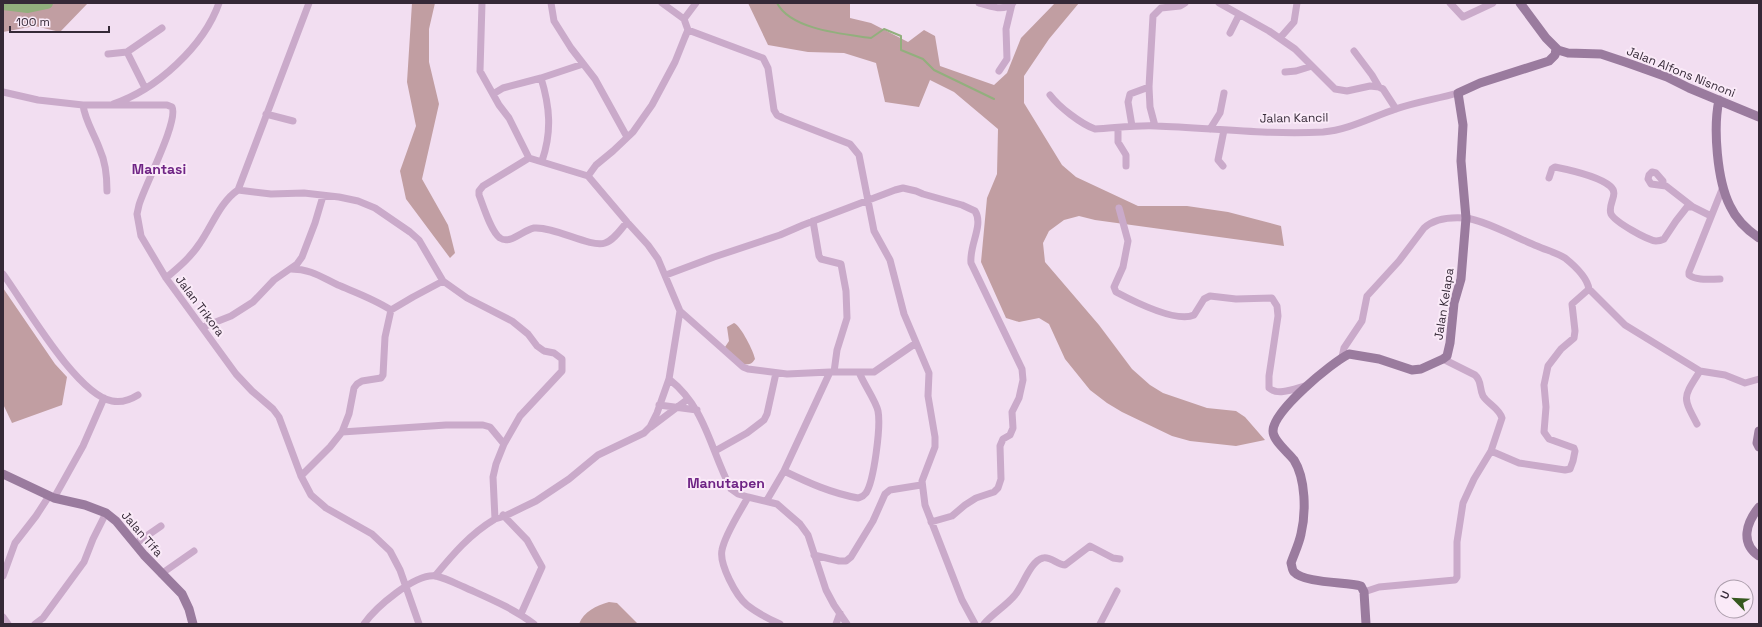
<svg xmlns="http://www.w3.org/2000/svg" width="1762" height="627" font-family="'Space Grotesk',sans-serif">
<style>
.green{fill:#c19ea2}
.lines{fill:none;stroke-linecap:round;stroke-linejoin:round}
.stream{stroke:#92af7d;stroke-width:2}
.river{stroke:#92af7d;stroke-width:12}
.street{stroke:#caaaca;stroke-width:7}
.secondary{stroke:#9a7b9e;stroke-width:9}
.labels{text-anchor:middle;stroke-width:4;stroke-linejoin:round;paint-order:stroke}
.street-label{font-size:12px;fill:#352937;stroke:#faeaf8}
.quarter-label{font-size:14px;font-weight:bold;fill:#6f2485;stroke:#faeaf8}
</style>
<rect width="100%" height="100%" fill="#f2def1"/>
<!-- green -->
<path class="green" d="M3,3h85l-28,29 -25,-6 -32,6z
M412,3h23l-6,26v33l10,42 -17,75 26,46 7,28 -5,5 -44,-59 -6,-28 16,-45 -9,-44z
M748,3h102v15l21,5 37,19 16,-12 11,6 5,30 54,19 13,-12 14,-35 34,-35h24l-30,36 -25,37v27l38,62 14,12 62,29h49l41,6 53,14 3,20 -189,-26 -16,-4 -15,4 -15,11 -6,12 2,19 54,63 33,44 18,16 13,8 44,15 29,3 9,6 20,23 -29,6 -46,-5 -18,-5 -50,-24 -15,-9 -17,-13 -25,-31 -16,-35 -10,-6 -20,4 -13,-4 -25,-56 6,-64 10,-24 1,-45 -44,-37 -24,-12 -11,27 -34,-5 -9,-39 -32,-10 -36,-1 -40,-7z
M3,288l52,76 12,13 -5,28 -50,18 -9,-19z
M734,323c7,3 20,29 21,36 -3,5 -6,6 -12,5l-18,-17 4,-6 -2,-14z
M609,602l8,1 21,21h-59c5,-13 17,-18 30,-22z"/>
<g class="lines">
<!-- stream -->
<path class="stream" d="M777,3c14,27 67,31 94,35l13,-9 17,7v14l22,9 11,11 60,29"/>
<!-- river -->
<path class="river" d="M3,4l25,3 19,-4"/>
<!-- street -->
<path class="street" d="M482,3l-2,68 19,34 10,13 20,40
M551,3l3,18 17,27 24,31 32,58
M979,3c13,3 23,9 34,0
M1219,3l50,28 26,18 40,40 12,2 23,-5 9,1 4,2 13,20
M1450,3l13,14 30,-14
M684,19l12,-16
M688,30l75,28 5,10 6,42 3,5 6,3 67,26 9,11 15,76 16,29 14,54 25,59 -1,23 7,41v10l-13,34 3,24 37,95 13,24
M1230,33l9,-18
M1280,38l14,-16 3,-19
M1354,51l18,24 7,12
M108,54l19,-2
M999,71l8,-12 -1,-30 6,-25
M1285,72l11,-1 16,-5
M541,78c9,29 11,54 1,83
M145,88l-18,-36 35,-24
M3,92l35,8 45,5h84l5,2c7,14 -28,80 -33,98l-2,9 4,22 25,42 70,96 16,17 21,18 6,8 22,59 10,19 15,13 46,26 18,17 10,19 19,54
M493,94l10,-6 38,-10 42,-14
M1050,95c9,12 31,29 45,34 20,-1 41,-4 61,-3 55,2 112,9 167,6 25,-2 49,-15 73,-23 20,-7 41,-10 62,-16
M113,104c43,-14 91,-58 106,-101
M83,105c2,16 12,30 17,45 6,13 7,27 7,41
M266,114l27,7
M1132,126l-4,-24 2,-8 19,-7
M1155,126l-5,-19 -1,-20 4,-71 8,-8 19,-2 5,-3
M1118,128v14l8,13v11
M1210,129l10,-16 4,-20
M529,158l59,18
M1223,166l-5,-6 6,-30
M1549,178l3,-9 3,-2c15,3 43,9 55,19 10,8 -3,18 1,28 4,8 36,26 45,27 3,0 6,-1 8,-2l12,-18 11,-14h6l18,9
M1663,185v-4l-7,-8 -4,-1 -3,3 -1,4 3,5 15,2 27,21
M238,190l71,-187
M1119,208l9,33 -5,26 -9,20 2,5c17,9 60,31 78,23l10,-16 6,-3 26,3 36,-1 5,8 1,10 -9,60v12c9,8 25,1 36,-2
M813,221l6,35 2,3 20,5 5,27 1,27 -10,32 -3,22
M627,222l-39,-46 8,-11 17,-14 20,-19 19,-27 23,-43 10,-25 3,-7 -4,-11 -22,-16
M291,269c20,0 30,8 47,16 19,8 36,14 53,25l22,-13 30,-16
M3,274c22,30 73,120 109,127 10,2 18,-1 26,-6
M666,275l48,-18 66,-22 23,-10 92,-35 8,-2 13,3 7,3 39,11 13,6c9,14 -6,34 -4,52l51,106 1,11 -4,18 -7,14 1,16 -3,7 -7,4 -3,7 1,33 -3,9 -4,4 -18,6 -11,7 -13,11 -21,6
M166,278c13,-11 25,-21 34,-35 12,-17 20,-41 38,-53l33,4 33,-1 35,4 19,4 17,7 35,24 9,8 24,41 24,17 45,23 16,13 9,12 7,5 10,2 8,6v12l-42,45 -16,28 -8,20 -3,13 2,42c-25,15 -42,35 -60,57
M1720,279c-10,0 -23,2 -31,-4v-3l34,-85
M680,311l63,56 5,2 39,5 43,-2 -46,99 -17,29
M203,327l28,-11 22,-14 21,-22 23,-16 5,-7 13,-34 8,-27
M1342,357l2,-9 18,-27 5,-25 32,-35 25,-33c11,-10 27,-11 41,-10 17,1 54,21 72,28 9,4 20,7 28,12 10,8 22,19 24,31l36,36 75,46 25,4 20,8 14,-4
M830,372h44l42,-29
M669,379c37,29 41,70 62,110l7,5 10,3c-8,15 -23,37 -26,53 -3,14 14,46 25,55 10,8 22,14 33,19
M659,405l38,5
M1697,424c-15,-28 -14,-26 3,-53
M651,427l37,-28
M342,432l104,-7h37l7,2 14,17
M715,451l32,-18 17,-13 3,-6 9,-41
M1491,451l28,12 46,7 5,-1 3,-8 2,-10 -1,-3 -25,-9 -5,-7 2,-25 -2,-22 4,-19 13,-17 13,-11 1,-7 -3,-27 17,-15
M784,471c25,12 47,22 74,27 3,-1 5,-1 8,-5 8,-12 15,-67 12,-82 -2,-10 -15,-28 -19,-39
M301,476l29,-29 12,-15 7,-18 5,-26 3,-4 5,-3 19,-3 2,-3 2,-38 6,-27
M748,497l29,7 23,20 8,11 18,55 8,15 13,19
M54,498l29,-52 21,-48
M503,515l24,25 15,27 -21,47
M495,519l10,-3 31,-15 33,-22 29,-24 46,-22 6,-6 7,-14 12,-34 11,-68 -22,-52 -10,-14 -21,-23c-6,7 -13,18 -22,21 -15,5 -51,-17 -71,-15 -11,2 -24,17 -34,10 -9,-6 -17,-33 -21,-43v-4l4,-5 46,-28
M135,544l26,-18
M814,555l25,6h7l5,-4 22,-36 12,-27 5,-4 31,-5
M161,574l33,-23
M3,576l12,-33 21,-27 13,-20
M1364,592l15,-5 76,-7 2,-3v-35l6,-39 11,-24 17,-28 11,-33c-3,-10 -14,-14 -19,-22 -4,-8 -1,-15 -8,-21l-32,-16
M3,617l5,7
M35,624l8,-6 41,-56 9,-23 13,-26
M364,624c11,-16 51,-51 72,-48 9,2 19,7 28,11 24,11 49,21 70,37
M836,624l4,-11
M984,624c9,-11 22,-18 31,-29 8,-9 15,-34 28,-37 7,-2 15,7 22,7l25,-19 23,12 7,1
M1100,624l17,-33"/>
<!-- secondary -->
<path class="secondary" d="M1520,3l26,35 12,12 10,3 33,1 24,8 42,15 22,11 70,29
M1719,100c-6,28 -2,80 11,106 6,13 17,24 29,32
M1759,431l-2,12 2,4
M3,474l51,24 31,7 21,8 10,8 28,34 38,39 7,15 4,15
M1759,507c-13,16 -19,36 0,49
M1366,624l-2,-32 -3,-6c-15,-4 -57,-3 -67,-14 -2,-2 -2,-6 -3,-9 3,-9 8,-19 10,-29 5,-21 5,-55 -7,-74 -6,-8 -21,-19 -21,-29 0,-20 58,-68 76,-77l30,5 33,11 9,-1 22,-10 4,-3 3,-13 4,-40 7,-24 5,-61 -5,-57 2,-36 -5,-32 22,-10 69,-22 6,-6 1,-6"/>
</g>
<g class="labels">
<!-- street labels -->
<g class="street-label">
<text transform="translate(1681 72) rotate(22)" y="4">Jalan Alfons Nisnoni</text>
<text transform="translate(1294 118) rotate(-1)" y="4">Jalan Kancil</text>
<text transform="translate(1444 304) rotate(-81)" y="4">Jalan Kelapa</text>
<text transform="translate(200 306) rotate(53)" y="4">Jalan Trikora</text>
<text transform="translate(142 534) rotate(49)" y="4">Jalan Tifa</text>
</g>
<!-- quarter labels -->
<g class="quarter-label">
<text x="159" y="174">Mantasi</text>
<text x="726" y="488">Manutapen</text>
</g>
</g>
<!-- border -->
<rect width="1762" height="627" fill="none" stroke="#352937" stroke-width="8"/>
<!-- north arrow -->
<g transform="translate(1734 599) rotate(294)"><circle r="19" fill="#faeaf8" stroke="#ab9dab"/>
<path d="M0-3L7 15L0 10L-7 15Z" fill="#36581f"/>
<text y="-6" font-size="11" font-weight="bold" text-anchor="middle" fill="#352937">U</text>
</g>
<!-- scale -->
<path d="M10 26v6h99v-6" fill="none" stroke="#352937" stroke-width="2"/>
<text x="16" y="26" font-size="12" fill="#352937" stroke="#faeaf8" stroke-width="3" paint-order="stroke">100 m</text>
</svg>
